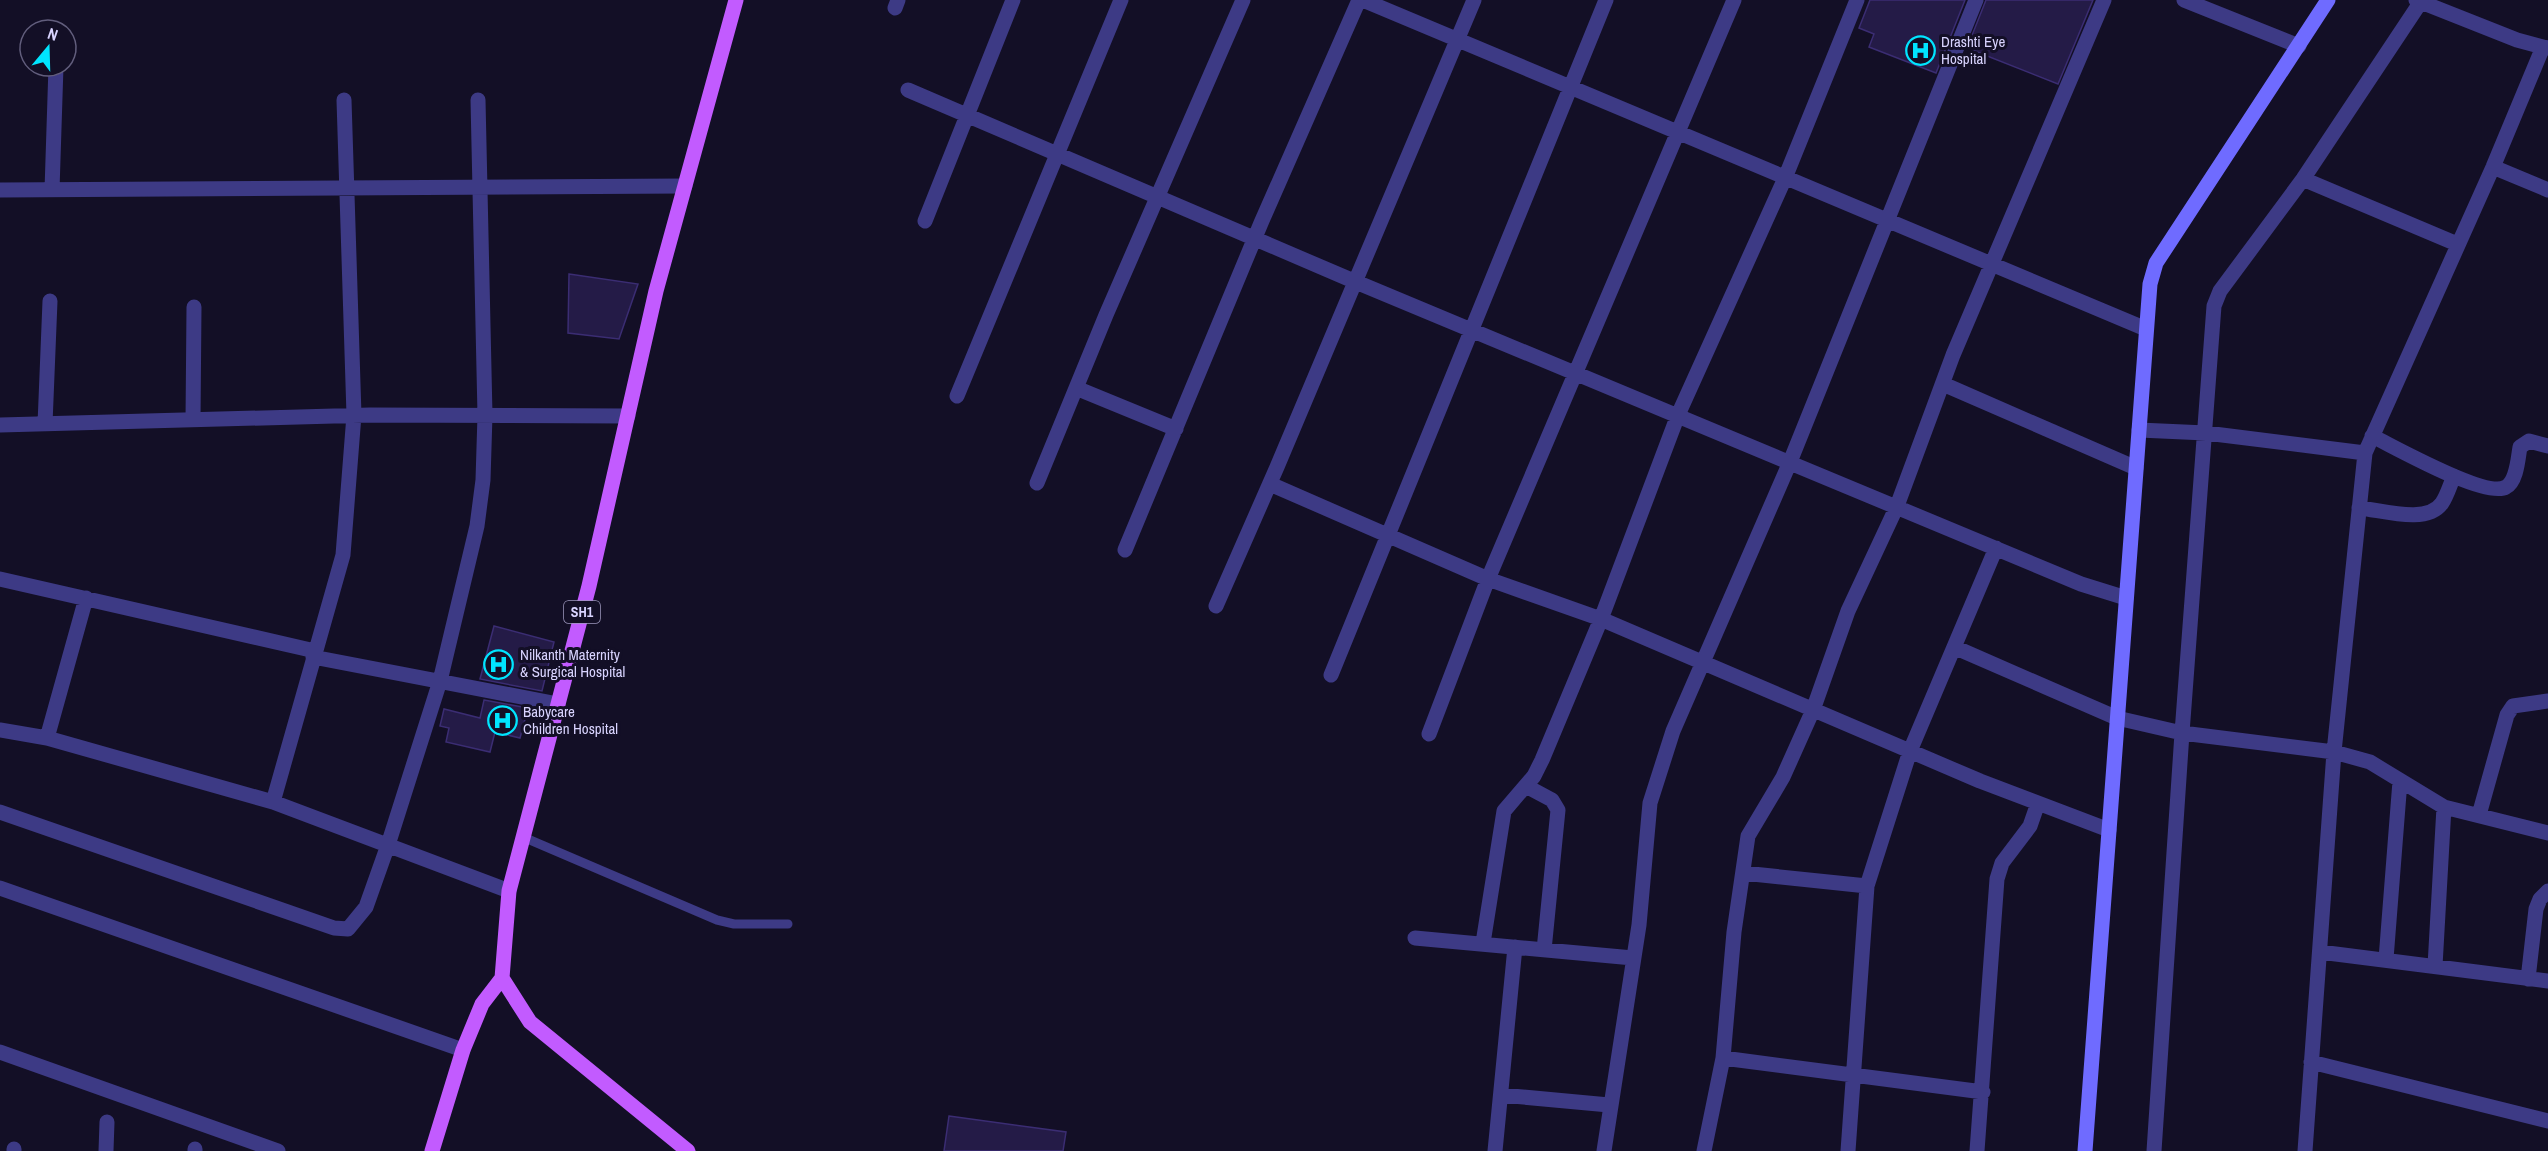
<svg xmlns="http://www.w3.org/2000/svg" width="2548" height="1151" font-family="'Archivo Narrow',sans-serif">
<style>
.building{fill:#241b47;stroke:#3b2d73;stroke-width:1.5}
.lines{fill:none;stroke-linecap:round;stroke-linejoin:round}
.lane{stroke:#3d3a85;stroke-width:9}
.street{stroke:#3d3a85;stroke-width:15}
.secondary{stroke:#6f6bff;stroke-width:15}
.primary{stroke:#c25bff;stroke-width:15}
.labels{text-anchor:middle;stroke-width:6;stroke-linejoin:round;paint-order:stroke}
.shield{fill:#130f26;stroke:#9e99be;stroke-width:1.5}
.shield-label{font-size:14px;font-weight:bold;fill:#d9d4ff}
.poi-label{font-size:15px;fill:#d9d4ff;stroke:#130f26;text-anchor:start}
</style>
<rect width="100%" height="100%" fill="#130f26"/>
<!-- building -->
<path class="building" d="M1870,0h95l-29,73 -67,-26 5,-13 -15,-6z
M1986,0h107l-35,84 -91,-36z
M569,274l69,10 -19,55 -51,-6z
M494,626l60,16 -12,49 -62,-12z
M484,700l44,8 -8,30 -25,-6 -5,20 -44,-10 3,-14 -9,-2 4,-17 36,9z
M949,1116l117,16 -3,19h-119z"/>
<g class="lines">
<!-- lane -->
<path class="lane" d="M523,837l194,83 17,4h54"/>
<!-- street -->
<path class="street" d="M1363,0l783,329
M2184,0l115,46
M2416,0l101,40 26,7
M2422,0l-119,179 -83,112 -6,15 -32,427 152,19 36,10 74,45 104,26
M895,8l3,-8
M908,90l448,192 725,302 45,14
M2493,167l55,23
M2303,179l154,65
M0,190l685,-4
M52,190l4,-124
M925,221l88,-221
M1943,384l193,84
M1076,388l100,41
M957,396l164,-396
M193,420l1,-113
M45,424l5,-123
M0,425l370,-10 258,1
M2139,430l67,3 159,20 -31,299 -29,399
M2372,436c23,11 114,63 134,51 11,-6 12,-29 14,-40l9,-6 19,5
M2365,453l128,-286 50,-120 5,1
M1037,483l69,-168 137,-315
M1270,484l218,95 113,40 379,162 129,49
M2359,508c23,2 68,17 83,-5 5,-7 8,-18 12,-27
M1125,550l136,-327 98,-223
M0,579l315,72
M1216,606l61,-139 197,-467
M1954,647l163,71 65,15 -28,418
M313,657l245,47
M1331,675l275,-675
M0,730l47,8 226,64 236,89
M1429,734l59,-155 246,-579
M47,738l39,-140
M1526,786l26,14 6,10 -14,140
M273,802l70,-247 11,-140 -10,-315
M0,812l334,116 14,1 18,-22 22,-62 52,-164 37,-155 6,-46 2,-65 -7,-315
M2479,815l28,-100 6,-9 35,-5
M1743,873l124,13
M0,888l463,162
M1415,938l218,20
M1483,943l21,-132 30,-35 8,-16 59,-141 77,-204 107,-237 72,-178
M2320,952l228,29
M2386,959l14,-178
M2435,966l9,-159
M2528,979l8,-70 4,-10 8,-8
M0,1052l278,99
M1723,1058l260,34
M2311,1062l237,59
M1501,1095l108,10
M14,1151v-2
M106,1151l1,-29
M195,1151v-2
M1495,1151l20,-204
M1604,1151l35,-226 11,-122 23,-72 117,-269 186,-462
M1704,1151l19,-93 11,-126 14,-96 35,-59 30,-67 35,-99 49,-105 56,-151 151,-355
M1848,1151l19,-265 43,-135 86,-203
M1977,1151l20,-272 5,-16 28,-37 8,-23"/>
<!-- secondary -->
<path class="secondary" d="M2085,1151l65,-867 6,-21 172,-263"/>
<!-- primary -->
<path class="primary" d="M432,1151l31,-101 19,-46 20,-26
M688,1151l-158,-129 -28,-44 7,-87 80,-305 67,-295 80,-291"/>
</g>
<!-- icons -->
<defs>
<symbol id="hospital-ring" viewBox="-11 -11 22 22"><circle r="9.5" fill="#130f26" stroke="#00e5ff" stroke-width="1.5"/><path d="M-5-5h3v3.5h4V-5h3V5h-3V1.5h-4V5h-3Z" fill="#00e5ff"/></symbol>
</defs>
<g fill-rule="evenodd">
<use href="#hospital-ring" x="1904" y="34" width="33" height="33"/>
<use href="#hospital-ring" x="482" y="648" width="33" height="33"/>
<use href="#hospital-ring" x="486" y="704" width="33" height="33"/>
</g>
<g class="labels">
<!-- shield labels -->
<rect class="shield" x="564" y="601" width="36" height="22" rx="4.5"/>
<g class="shield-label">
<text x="582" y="617">SH1</text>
</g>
<!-- poi labels -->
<g class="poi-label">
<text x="1941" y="47">Drashti Eye<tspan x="1941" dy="17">Hospital</tspan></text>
<text x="520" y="660">Nilkanth Maternity<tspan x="520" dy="17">&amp; Surgical Hospital</tspan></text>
<text x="523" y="717">Babycare<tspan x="523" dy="17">Children Hospital</tspan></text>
</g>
</g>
<!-- north arrow -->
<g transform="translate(48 48) rotate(19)"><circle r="28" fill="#130f26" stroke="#625e7d" stroke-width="1.5"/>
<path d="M0-4.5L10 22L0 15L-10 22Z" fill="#00e5ff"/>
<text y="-9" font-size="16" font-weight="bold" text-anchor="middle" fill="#d9d4ff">N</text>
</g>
</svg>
